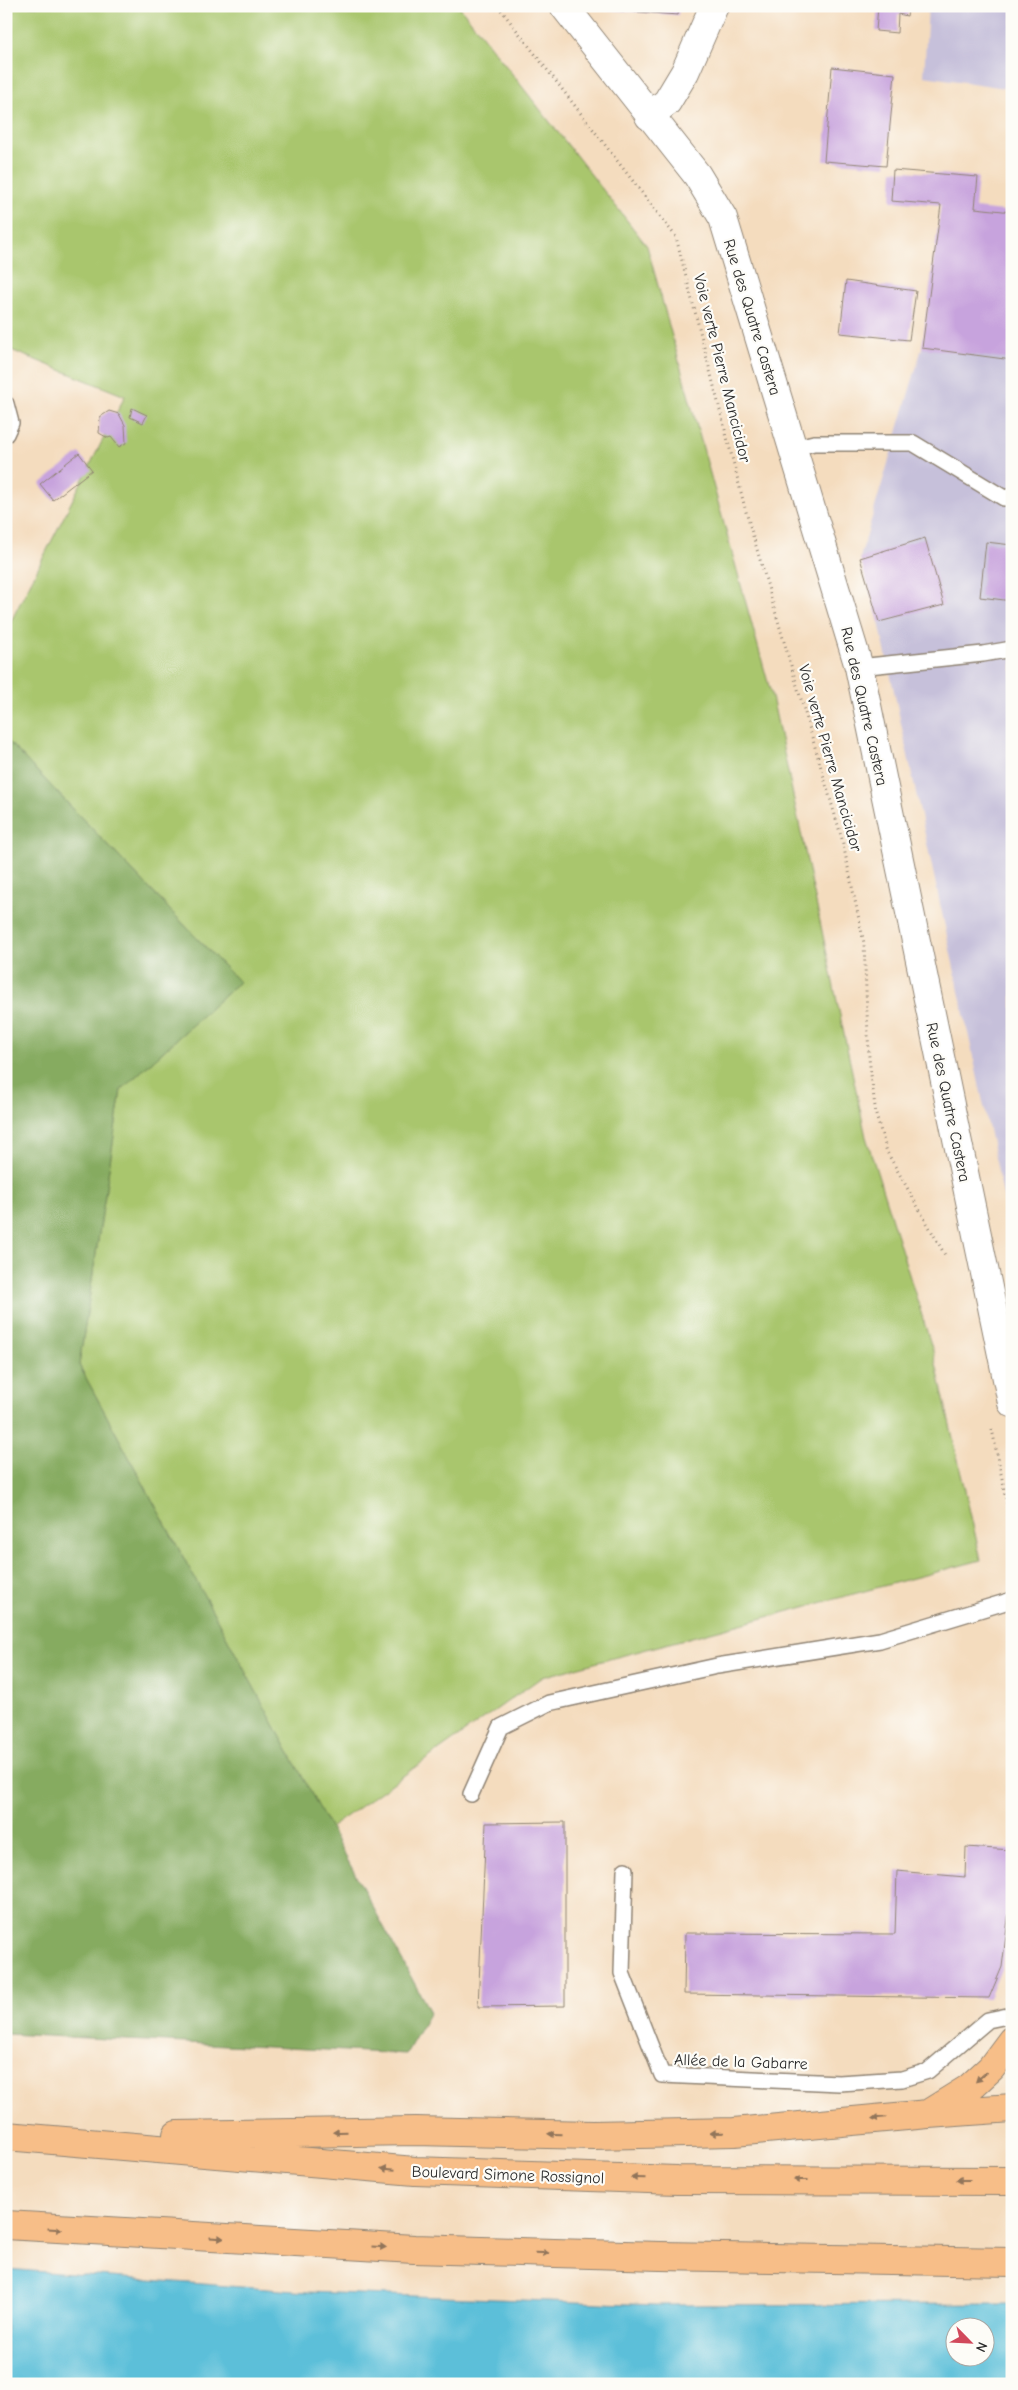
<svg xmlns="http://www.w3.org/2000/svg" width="1018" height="2390" font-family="'Comic Neue',sans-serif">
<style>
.industrial{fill:#c6c0da}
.green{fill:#a9c66d;stroke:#6a784c}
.forest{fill:#86ab60;stroke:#586b46}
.water{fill:#5bbfd9;stroke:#437582;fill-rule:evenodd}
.building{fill:#c7a3dd}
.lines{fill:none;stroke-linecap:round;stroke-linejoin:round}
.service-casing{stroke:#908474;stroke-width:18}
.minor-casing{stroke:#908474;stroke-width:30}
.tertiary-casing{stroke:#908474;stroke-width:30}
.primary-casing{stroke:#908474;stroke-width:30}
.path{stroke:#908474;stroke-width:3;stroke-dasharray:1 4;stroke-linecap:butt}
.service{stroke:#fff;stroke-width:15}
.minor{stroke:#fff;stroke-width:28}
.tertiary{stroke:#fff;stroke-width:28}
.primary{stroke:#f7be88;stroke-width:28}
.oneway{fill:#91745a}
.labels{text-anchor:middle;stroke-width:4.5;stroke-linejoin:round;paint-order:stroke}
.street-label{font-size:16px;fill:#2b2b2b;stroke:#fdfcf7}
</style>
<rect width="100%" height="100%" fill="#fdfcf7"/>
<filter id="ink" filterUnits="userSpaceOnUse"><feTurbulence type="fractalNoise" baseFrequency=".02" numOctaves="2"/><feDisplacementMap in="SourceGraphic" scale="10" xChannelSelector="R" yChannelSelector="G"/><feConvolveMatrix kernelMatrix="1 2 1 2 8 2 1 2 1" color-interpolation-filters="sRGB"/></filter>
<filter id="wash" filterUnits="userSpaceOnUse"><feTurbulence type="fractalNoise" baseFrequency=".0096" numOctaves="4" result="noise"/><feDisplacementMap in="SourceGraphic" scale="20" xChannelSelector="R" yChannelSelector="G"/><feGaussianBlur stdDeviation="1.12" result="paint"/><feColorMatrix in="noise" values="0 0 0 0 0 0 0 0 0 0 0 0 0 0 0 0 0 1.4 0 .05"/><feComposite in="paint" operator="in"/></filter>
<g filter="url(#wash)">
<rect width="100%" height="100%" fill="#f4dcbe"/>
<!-- industrial -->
<path class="industrial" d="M928,6h84v83l-88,-13z
M941,205l71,7v1024l-133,-614 -19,-64 62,-210z"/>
<!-- green -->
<path class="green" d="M6,6h453l188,240 125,451 94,440 67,214 48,209 -439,117 -212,151 -251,-463 42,-275 118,-108 -233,-243v-108l119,-235 -119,-48z"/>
<!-- forest -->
<path class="forest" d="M6,739l233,243 -118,108 -42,275 351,647 -24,42 -400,-20z"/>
<!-- water -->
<path class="water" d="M6,2269l301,23 349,13 356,-1v80h-1006zM956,2328h30v30h-30z"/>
<g id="blocks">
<!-- building -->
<path class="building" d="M596,6h83l-1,9 -79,-6z
M878,6h31l-2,10 -9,-2 -1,19 -21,-2z
M832,67l63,7 -9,92 -62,-5z
M893,170l85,7 -3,31 37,4v148l-90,-12 19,-143 -50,-4z
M846,281l70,10 -7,49 -69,-7z
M132,408l15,7 -4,8 -13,-6z
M109,411l10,3 6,11 1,18 -7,4 -8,-10 -3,1 -9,-5 1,-16z
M79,453l13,17 -39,30 -13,-16z
M925,538l19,67 -65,17 -19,-64z
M986,542l26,3v56l-32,-4z
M565,1822v184l-87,1 8,-184z
M966,1847l46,3v38l-10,79 -13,31 -305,-4 1,-61 210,1 2,-63 68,6z"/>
</g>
</g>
<g filter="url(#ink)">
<use href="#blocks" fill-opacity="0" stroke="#908474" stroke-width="1"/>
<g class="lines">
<defs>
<path id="service" d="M6,404l5,19 -5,11
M793,448l21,-5h99l91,55 8,-2
M859,667l124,-13 29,-5
M471,1794l30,-67 48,-24 168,-37 163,-26 132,-40
M625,1870l-3,103 40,102 177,8 63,-4 26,-8 60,-51 24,-5"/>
<path id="minor" d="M649,116l18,-14 18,-30 29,-66"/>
<path id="tertiary" d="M564,6l133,169 26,43 136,449 153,736"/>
<path id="primary" d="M931,2112l37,-23 23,-21 21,-28
M177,2135l238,-4 178,4 141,-3 194,-18 84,-6
M6,2136l409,35 262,9 335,1
M6,2225l408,24 246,7 352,6"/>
</defs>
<!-- service casing -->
<use href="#service" class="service-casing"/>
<!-- minor casing -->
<use href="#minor" class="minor-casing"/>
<!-- tertiary casing -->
<use href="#tertiary" class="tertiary-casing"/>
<!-- primary casing -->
<use href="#primary" class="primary-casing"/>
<!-- path -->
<path class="path" d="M498,6l178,231 70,275 96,327 22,104 5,115 7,57 11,37 58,103
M992,1429l17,84 3,52"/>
<!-- service -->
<use href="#service" class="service"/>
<!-- minor -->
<use href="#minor" class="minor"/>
<!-- tertiary -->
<use href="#tertiary" class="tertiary"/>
<!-- primary -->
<use href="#primary" class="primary"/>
</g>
<!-- one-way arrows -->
<defs><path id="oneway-solid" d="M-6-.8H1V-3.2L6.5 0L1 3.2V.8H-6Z" transform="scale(1.25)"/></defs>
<g class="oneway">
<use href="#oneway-solid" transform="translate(981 2077) rotate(138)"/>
<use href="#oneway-solid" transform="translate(879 2118) rotate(175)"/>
<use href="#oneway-solid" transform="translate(340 2132) rotate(179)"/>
<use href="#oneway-solid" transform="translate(717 2133) rotate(179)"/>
<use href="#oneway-solid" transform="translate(555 2134) rotate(-179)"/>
<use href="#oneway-solid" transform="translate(388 2169) rotate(-175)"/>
<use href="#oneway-solid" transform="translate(638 2178) rotate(-178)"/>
<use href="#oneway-solid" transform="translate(801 2180) rotate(-180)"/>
<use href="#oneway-solid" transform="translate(963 2180) rotate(-180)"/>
<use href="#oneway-solid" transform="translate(55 2229) rotate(3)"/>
<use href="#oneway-solid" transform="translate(217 2238) rotate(3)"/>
<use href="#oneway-solid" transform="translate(379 2247) rotate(3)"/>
<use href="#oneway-solid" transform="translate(542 2253) rotate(2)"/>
</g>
</g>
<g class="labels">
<!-- street labels -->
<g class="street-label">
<text transform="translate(753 317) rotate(73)" y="6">Rue des Quatre Castera</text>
<text transform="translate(723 368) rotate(76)" y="6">Voie verte Pierre Mancicidor</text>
<text transform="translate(865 706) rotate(77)" y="6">Rue des Quatre Castera</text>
<text transform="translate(831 758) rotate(74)" y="6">Voie verte Pierre Mancicidor</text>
<text transform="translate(949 1102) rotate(78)" y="6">Rue des Quatre Castera</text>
<text transform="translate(741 2061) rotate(2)" y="6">Allée de la Gabarre</text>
<text transform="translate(508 2174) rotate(2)" y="6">Boulevard Simone Rossignol</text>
</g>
</g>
<!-- margin -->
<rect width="1018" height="2390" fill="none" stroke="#fdfcf7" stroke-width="25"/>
<!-- north arrow -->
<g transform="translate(970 2342) rotate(114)"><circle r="24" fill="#fdfcf7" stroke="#a9a8a5"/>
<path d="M0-4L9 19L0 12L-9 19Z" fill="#d1495b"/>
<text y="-8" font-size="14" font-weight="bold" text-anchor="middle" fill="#2b2b2b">N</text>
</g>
</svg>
